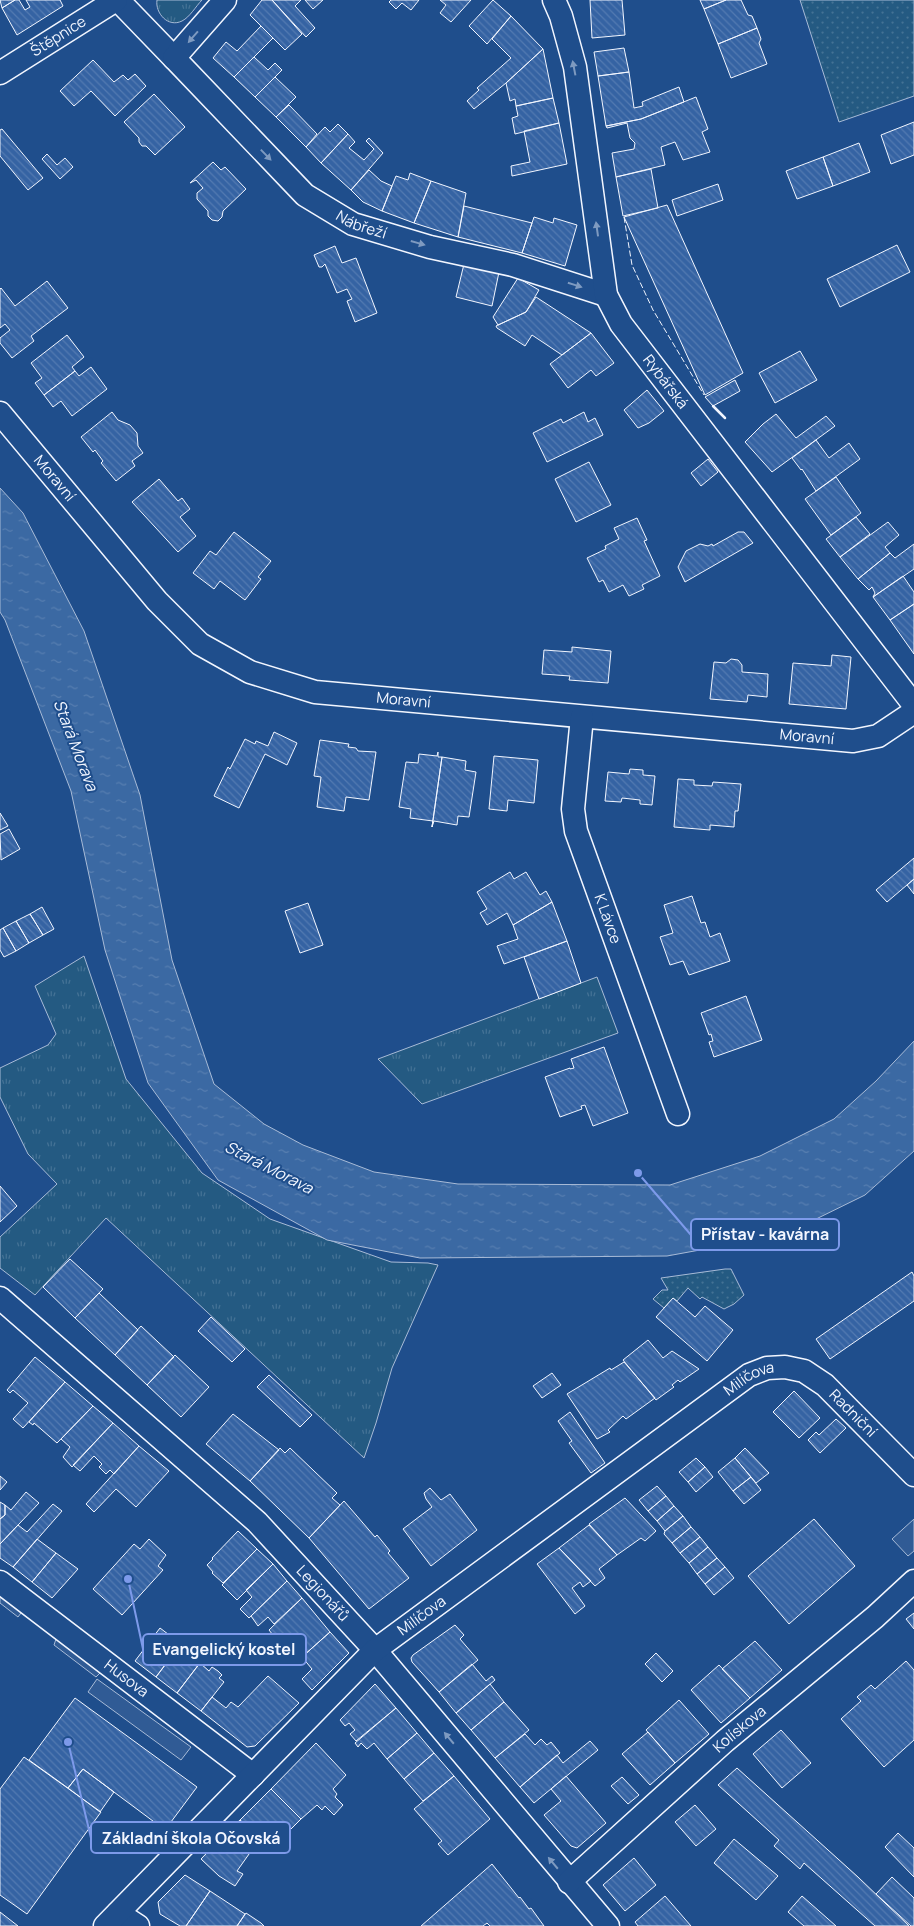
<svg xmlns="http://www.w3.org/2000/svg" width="914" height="1926" font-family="Manrope,sans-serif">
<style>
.grass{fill:url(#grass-tufts);stroke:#a8bbd7}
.garden{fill:url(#garden-dots);stroke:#a8bbd7}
.parking{fill:#305b95;stroke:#a8bbd7}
.water{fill:url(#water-ripples);stroke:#a8bbd7}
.building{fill:url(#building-back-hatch);stroke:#f2f6ff}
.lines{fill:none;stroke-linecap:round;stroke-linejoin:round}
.street-casing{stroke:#f2f6ff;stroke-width:25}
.street{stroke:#1f4e8c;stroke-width:22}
.fence{stroke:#f2f6ff;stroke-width:1;stroke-dasharray:6 2.5;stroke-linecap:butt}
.wall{stroke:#f2f6ff;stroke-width:2.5}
.oneway{fill:#7e9ac0}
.labels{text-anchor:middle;stroke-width:4;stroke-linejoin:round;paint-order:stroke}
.street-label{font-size:15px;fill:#f2f6ff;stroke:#1f4e8c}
.water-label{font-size:16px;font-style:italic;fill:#f2f6ff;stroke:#1f4e8c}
.leader{fill:none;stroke:#7d9aea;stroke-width:2}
.callout-dot{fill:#7d9aea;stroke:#1f4e8c;stroke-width:2}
.callout{fill:#1f4e8c;stroke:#7d9aea;stroke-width:2}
.callout-label{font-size:16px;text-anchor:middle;font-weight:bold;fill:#f2f6ff}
</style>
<defs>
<pattern id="grass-tufts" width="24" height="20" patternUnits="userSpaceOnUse" patternTransform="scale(1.25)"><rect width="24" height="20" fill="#245a82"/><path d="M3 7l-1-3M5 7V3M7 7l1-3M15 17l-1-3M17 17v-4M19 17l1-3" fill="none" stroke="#447295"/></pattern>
<pattern id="garden-dots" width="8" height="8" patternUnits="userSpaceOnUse" patternTransform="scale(1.25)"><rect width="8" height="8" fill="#245a82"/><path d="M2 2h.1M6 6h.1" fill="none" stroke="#447295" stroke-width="1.8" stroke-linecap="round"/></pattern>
<pattern id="water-ripples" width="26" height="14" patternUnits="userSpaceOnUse" patternTransform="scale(1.25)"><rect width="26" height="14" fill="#3b69a3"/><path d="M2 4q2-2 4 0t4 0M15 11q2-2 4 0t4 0" fill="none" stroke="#587fb1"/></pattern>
<pattern id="building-back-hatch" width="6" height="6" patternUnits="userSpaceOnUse" patternTransform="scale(1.25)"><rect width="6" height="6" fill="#3563a3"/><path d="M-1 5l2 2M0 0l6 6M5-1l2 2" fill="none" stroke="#537ab1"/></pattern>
</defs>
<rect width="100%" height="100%" fill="#1f4e8c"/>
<!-- grass -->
<path class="grass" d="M157,0h45c-6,6 -12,17 -20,21 -14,7 -27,-8 -25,-21z
M84,956l42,123 76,94 68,46 121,43 37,1 10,2 -46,103 -16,55 -12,35 -258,-240 -71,77 -35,-27v-31l57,-53 -29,-30 -28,-57v-29l48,-23 8,-11 -21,-48z
M597,977l21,56 -196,71 -44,-45z"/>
<!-- garden -->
<path class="garden" d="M800,0h114v96l-75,26z
M725,1269h6l13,26 -10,9 -10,5 -22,-12 -2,2 -12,-11 -11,13 -4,-3 -9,10 -11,-9 9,-9h6l-7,-12z"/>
<!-- parking -->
<path class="parking" d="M914,1519v32l-6,5 -16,-17z
M0,1594l26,19h-5l-3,4 -18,-14z
M56,1639l46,32 -6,6 -42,-32z
M97,1679l94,68 -10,13 -93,-68z"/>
<!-- water -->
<path class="water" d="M0,488l23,25 61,118 56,164 32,165 42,124 50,40 39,21 71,27 84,12 212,1 90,-29 74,-37 42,-38 38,-40v110l-49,44 -55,27 -39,15 -104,19 -247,2 -93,-18 -109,-60 -70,-97 -43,-133 -34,-159 -66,-171 -5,-8z"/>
<!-- building -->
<path class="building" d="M0,0h15l-13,8z
M15,0h4l6,10 5,-3 -4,-7h34l3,6 -46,29 -15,-27z
M262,0h10l30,34 -17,16 -35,-35z
M272,0h29l-6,6 20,22 -9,9z
M305,0h18l-10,9z
M391,0h28l-8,10 -9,-7 -6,6 -7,-7z
M440,0h31l-20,22 -11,-9 6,-8z
M493,0l18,16 -24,28 -18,-18z
M590,0h32l3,35 -33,3z
M700,0h26l-22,9z
M726,0h15l7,15 4,1 5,12 -39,16 -14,-35z
M511,16l32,33 -37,34 -32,26 -7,-8 12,-11 -2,-2 34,-30 -19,-19z
M261,26l12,12 -39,39 -21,-19 13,-16 11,9z
M757,28l4,11 -2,4 8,21 -36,14 -13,-34z
M624,48l5,24 -31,4 -4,-24z
M543,49l10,49 -37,8 -1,-7 -5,2 -4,-18z
M254,57l14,13 7,-7 7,7 -27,27 -21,-20z
M93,60l21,22 9,-7 5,5 7,-6 11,12 -31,30 -24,-25 -17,15 -14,-15z
M629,72l5,36 9,-2 -1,-4 37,-15 5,15 -43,17 -35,7 -8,-50z
M275,77l21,20 -20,20 -21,-20z
M154,94l31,33 -30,28 -9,-9h-4l-3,-4v-4l-15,-16z
M696,97l12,32 -6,3 8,20 -27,8 -8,-18 -14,5 4,18 -49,12 -4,-24 22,-4 1,-6 -5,-5 -3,-15 -20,5 -1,-2 35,-7z
M553,98l6,25 -44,11 -3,-16 6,-2 -2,-10z
M289,105l28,29 -11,13 -30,-30z
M914,122v33l-23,9 -10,-29z
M559,123l8,41 -55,12 -1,-10 19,-4 -6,-31z
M338,124l10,10 -27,29 -15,-16 19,-20 5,5z
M2,129l41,49 -15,12 -28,-34v-26z
M348,134l7,8 -6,6 15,12 10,-11 -8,-8 3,-3 14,15 -32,37 -30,-27z
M859,143l11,29 -37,14 -10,-29z
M47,154l10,11 8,-7 8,9 -13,12 -18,-20z
M823,157l10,29 -36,13 -11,-28z
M213,162l8,8 4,-3 21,22 -23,22 -1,6 -4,4 -6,-1 -4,-4v-5l-11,-12v-6l6,-5 -7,-8 -6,3z
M651,169l7,39 -35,8 -7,-39z
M369,170l12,11 11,5 -10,25 -19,-9 -12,-12z
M410,173l21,8 -17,42 -32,-12 14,-35 12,4z
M431,181l35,12 -8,44 -44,-14z
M718,184l5,16 -46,16 -5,-16z
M667,205l76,168 -38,22 -81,-178z
M464,206l68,17 -10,30 -64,-16z
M534,217l19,6 1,-5 23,7 -12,41 -43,-13z
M897,245l13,27 -70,35 -13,-28z
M335,246l7,17 14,-5 21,55 -22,9 -8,-21 5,-2 -5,-10 -10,4 -12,-29 -3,3h-3l-5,-12z
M464,264l35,8 -7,34 -36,-9z
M518,278l21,12 -13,22 -28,13 -5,-8z
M47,281l21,27 -37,28 3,5 -22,17 -12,-15v-5l10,-8 -5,-6 -5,4v-39l1,-1 14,18z
M536,297l55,36 -29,22 -30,-20 -7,11 -28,-18 -1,-2 30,-14z
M591,333l23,30 -18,13 -5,-6 -23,18 -18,-24z
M67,335l17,22 -12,10 3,4 -31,24 -9,-12 7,-5 -11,-15z
M800,351l17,29 -42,23 -16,-30z
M91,367l16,22 -35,27 -11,-15 -8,6 -9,-12 31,-24 4,5z
M735,380l5,11 -27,15 -8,-9z
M647,390l17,21 -15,12 -11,5 -14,-18z
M112,412l6,8 12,5 7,8 1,13 5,7 -11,8 3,5 -19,15 -15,-18 2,-2 -8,-11 -2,2 -12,-15z
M584,412l4,10 7,-4 8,17 -56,27 -14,-29 28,-14 2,4z
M776,414l20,24 30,-22 9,10 -63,46 -27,-30 18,-18z
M816,440l13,18 20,-15 11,16 -44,32 -14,-22 -1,1 -9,-12z
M708,459l10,13 -17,14 -10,-13z
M589,462l22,43 -35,17 -21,-43z
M836,477l25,36 -30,22 -26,-36z
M159,479l19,22 4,-3 8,11 -10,8 16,19 -18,16 -46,-50z
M856,517l14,17 -30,23 -14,-18z
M637,518l10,22 -3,1 16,35 -18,9 2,4 -15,7 -6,-11 -14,7 -6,-12 -4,2 -12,-24 19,-9 -1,-3 14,-7 -5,-11z
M888,522l11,13 -14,12 5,6 -32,26 -18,-22z
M234,532l37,29 -13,16 3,2 -16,21 -25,-19 -6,8 -21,-16 17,-22 6,4z
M738,532h6l9,11 -68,39 -7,-15 8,-16 14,-7 8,2 4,-2 1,2z
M914,544v25l-41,28 2,-4 -3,-6 -3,3 -11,-11 32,-26 5,5z
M903,576l11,16v12l-24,16 -17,-23z
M914,604v50l-24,-34z
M572,647l39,4 -3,32 -39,-3 1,-4 -28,-2 2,-24 28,2z
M832,655l19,2 -5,52 -57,-5 4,-41 38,3z
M731,659l7,1 4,5v7l26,2 -1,23 -19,-2 -1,7 -37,-3 4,-37 12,1z
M274,732l23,11 -10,22 -22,-11 -26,54 -25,-12 14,-29 2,2 15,-30 10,5 1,-3 12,5z
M320,740l29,4 -1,3 8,1 2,3 18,1 -7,48 -23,-3 -2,14 -27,-4 4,-30 -7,-1z
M438,752v5h4l-10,70 1,-6 -23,-3 1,-9 -12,-2 7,-45 12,1 1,-9 18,2z
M494,756l44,4 -4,43 -26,-3 -1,11 -18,-2z
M442,757l24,4 -1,9 11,2 -7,45 -11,-1 -1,9 -23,-4 -2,6z
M630,769l13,1v5l12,1 -3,29 -12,-1v-4l-18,-2 -1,4 -16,-1 3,-29 21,2z
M678,779l16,1v5l18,1 1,-4 28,2 -3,27h-3l-1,16 -24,-2v5l-36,-3z
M0,813l8,13 -8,4z
M9,829l11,20 -19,11 -1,-26z
M914,858v21l-27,23 -11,-12z
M510,872l4,7 12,-7 14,23 6,-4 6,11 -39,23 -6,-12 -20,12 -7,-12 7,-4 -10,-17z
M914,879v15l-7,-9z
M692,896l9,27 4,-1 5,15 10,-4 10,28 -41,14 -6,-14 -13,4 -10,-28 13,-4 -9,-28z
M552,902l15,39 -63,23 -7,-18 21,-7 -5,-14z
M308,903l15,42 -23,8 -15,-42z
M42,907l12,22 -11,6 -13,-21z
M30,914l13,21 -14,8 -13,-22z
M16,921l13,22 -13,8 -13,-23z
M3,928l13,23 -12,6 -4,-7v-20z
M567,941l14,42 -42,16 -15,-42z
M746,996l16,44 -48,17 -5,-15 4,-1 -2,-7 -2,1 -8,-22z
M604,1047l24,66 -35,13 -8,-21 -4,1 1,3 -22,8 -15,-40 25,-9v1l4,-1 -3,-9z
M0,1186l17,20 -17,16z
M70,1259l33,30 -28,29 -32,-31z
M912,1272l2,4v25l-84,58 -14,-20z
M99,1293l39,37 -23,25 -40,-37z
M673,1298l22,19 10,-11 28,24 -26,31 -51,-44z
M211,1317l34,32 -13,13 -34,-31z
M141,1326l33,31 -27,28 -32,-30z
M648,1340l15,18 9,-7 27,18 -19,13 -2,-2 -6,5 2,2 -18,13 -33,-40z
M175,1355l34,32 -28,30 -34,-32z
M35,1357l30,25 -42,46 -10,-9 15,-16 -15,-13 -3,3 -3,-3z
M624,1362l31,36 -29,21 -3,-3 -15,14 2,2 -13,7 -30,-45 43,-26 1,2z
M552,1373l9,12 -19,13 -9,-12z
M269,1375l43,40 -12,12 -43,-40z
M65,1382l28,24 -36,37 -23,-20 -1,2 -4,-3z
M794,1391l26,27 -21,20 -26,-26z
M93,1406l20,17 -41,44 -9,-10 7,-10 -9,-8z
M570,1412l35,51 -14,10 -22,-30 3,-2 -14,-20z
M233,1414l46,36 -29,31 -44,-37z
M836,1419l10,9 -26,25 -12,-13 8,-8 3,3z
M113,1423l26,23 -25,28 -4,-4 -4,4 -7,-7 3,-3 -8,-8 -14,15 -7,-6z
M139,1446l30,25 -33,36 -20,-18 -22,23 -8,-8z
M280,1448l5,5 5,-5 47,45 -5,5 8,7 -31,33 -59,-57z
M745,1448l24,25 -13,10 -21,-25z
M696,1458l9,9 -17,15 -9,-10z
M735,1458l16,19 -18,14 -15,-19z
M705,1467l8,10 -17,15 -8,-10z
M0,1476l7,6 -7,8z
M751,1477l10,13 -17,14 -11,-13z
M657,1486l9,10 -18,15 -9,-11z
M430,1488l11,12 9,-6 27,36 -46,36 -28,-37 29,-22 -6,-8 -2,-6z
M26,1492l13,11 -39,41v-25l5,-4v-10l6,5z
M666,1496l8,10 -17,15 -9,-10z
M625,1498l31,33 -11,10 -4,-3 -24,17 -28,-31z
M344,1501l31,36 2,-2 13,16 -2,2 21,25 -40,31 -60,-71z
M0,1502l5,3v10l-5,4z
M53,1504l9,7 -49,56 -13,-9v-14l18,-19 9,7z
M674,1506l9,10 -18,15 -8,-10z
M683,1516l8,11 -19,16 -8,-9 1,-3z
M814,1519l41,47 -66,58 -41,-48z
M589,1525l28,30 -18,14 6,9 -10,8 -36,-38z
M691,1527l9,10 -20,16 -8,-10z
M238,1531l19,18 -34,34 -11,-10 1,-1 -6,-7 6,-6 -1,-1z
M700,1537l8,10 -19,16 -9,-10z
M37,1539l19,14 -24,29 -19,-15z
M149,1539l17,16 -8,11 5,4 -41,45 -29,-26 41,-45 6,5z
M708,1547l9,11 -20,16 -8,-11z
M559,1548l32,33 -8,6 -3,-5 -8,6 13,18 -10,8 -38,-50z
M257,1549l16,15 -36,36 -15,-15z
M56,1553l22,16 -26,29 -20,-16z
M717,1558l8,9 -20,17 -8,-10z
M273,1564l14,17 -38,37 -9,-9 12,-12 -6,-7z
M725,1567l9,11 -20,17 -9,-11z
M287,1581l15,17 -28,26 -6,-7 -10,9 -7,-10z
M302,1598l28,34 -28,25 -16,-19 -6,6 -11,-14z
M914,1613v16l-8,-10z
M455,1625l9,10 -4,4 18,21 -39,32 -27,-30 -1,-4 2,-3z
M160,1628l21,16 -25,33 -21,-16z
M330,1632l19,21 -37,37 -10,-11 10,-10 -10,-12z
M755,1641l27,29 -32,28 -28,-29z
M179,1646l-3,6 11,9 6,-8 9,7 -25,33 -21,-16z
M656,1653l17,18 -11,11 -17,-18z
M906,1661l8,9v70l-30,27 -43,-48 20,-18 -4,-4 14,-12 4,4z
M200,1663l9,8 3,-4 6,4 4,4 -3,3 5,4 -23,29 -24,-18z
M472,1664l14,17 6,-5 3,4 -39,33 -17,-21z
M719,1665l31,33 -29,25 -30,-33z
M268,1676l31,27 -44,43 -8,1 -46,-36 11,-14 14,11 5,-6 7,5z
M375,1684l21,24 -40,33 -6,-7 5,-4 -6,-7 -4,3 -5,-6z
M490,1684l14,18 -33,28 -15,-17z
M75,1698l122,89 -32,43 -82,-61 -15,19 -39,-28z
M679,1700l30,34 -34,29 -29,-33z
M504,1702l25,28 -34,28 -24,-28z
M396,1708l21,25 -30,26 -13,-16 -7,6 -6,-6 -3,4 -3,-4z
M781,1730l30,33 -29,25 -29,-34z
M648,1732l27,31 -25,22 -28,-31z
M417,1733l17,20 -30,26 -17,-20z
M525,1734l10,11 6,-6 6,6 4,-3 9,11 -40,34 -25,-29z
M590,1741l8,9 -64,53 -14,-16 37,-32 6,8z
M316,1743l30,32 -13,14 4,5 -2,3 8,8 -9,10 -9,-9 -3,4 -5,-5 -16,14 -30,-30z
M434,1753l20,23 -31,25 -19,-22z
M24,1757l77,55 -74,102 -27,-19v-106z
M737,1768l121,109 51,49h-34l-71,-63 -4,6 -26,-23 5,-6 -61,-55z
M83,1769l31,23 -14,20 -32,-24z
M454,1776l36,43 -42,36 -10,-11 4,-3 -28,-32z
M566,1776l40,47 -29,25 -6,-2 -27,-31 17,-14 -10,-12z
M622,1777l17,18 -11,9 -17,-18z
M271,1789l30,30 -18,18 6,6 -8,8 -6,-6 -4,4 -31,-29z
M695,1805l21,24 -20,17 -21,-24z
M240,1820l20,18 -6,9 -25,-17z
M229,1830l25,17 -17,24 6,3 -8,12 -16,-10 -18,-17z
M898,1833l16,15v29l-29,-30z
M734,1839l44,37 -22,24 -42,-37z
M634,1858l22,27 -31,26 -22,-26z
M492,1864l27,34 1,-1 9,12 2,-1 13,18h-54l-3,-3 -4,3h-62z
M185,1875l25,16 -24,35h-6l-20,-12 -2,-12z
M892,1877l22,21v28h-3l-35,-32z
M210,1891l35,23 -8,12h-51z
M665,1896l26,30h-53l-3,-4z
M802,1896l34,30h-32l-16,-14z
M0,1912l18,14h-18z
M246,1913l15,10 3,3h-27z"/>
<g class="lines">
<defs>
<g id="street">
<path d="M118,0l56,58"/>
<path id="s1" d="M225,0l-51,58 131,137 48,29 77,23 83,18 93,30"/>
<path id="s2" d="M554,0l7,16 14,51 31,228 15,29 293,381"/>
<path id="s3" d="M0,73l116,-73"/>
<path id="s4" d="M0,413l157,188 43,43 50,28 65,20 538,49 25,-5 36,-24"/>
<path id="s5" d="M582,717l-9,92 3,22 102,283"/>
<path id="s6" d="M0,1298l257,224 118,128 233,276"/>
<path id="s7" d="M0,1582l253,193"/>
<path id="s8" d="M569,1882l156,-141 150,-124 39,-36"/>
<path d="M118,1913l20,13"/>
<path id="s9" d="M105,1926l270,-276 374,-275 18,-7 18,-1 19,4 21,14 89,90"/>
</g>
</defs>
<!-- street casing -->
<use href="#street" class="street-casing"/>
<!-- street -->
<use href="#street" class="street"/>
<!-- fence -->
<path class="fence" d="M624,217l8,48 21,45 51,85"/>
<!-- wall -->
<path class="wall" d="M713,406l12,12"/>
</g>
<!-- one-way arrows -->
<defs><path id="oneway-solid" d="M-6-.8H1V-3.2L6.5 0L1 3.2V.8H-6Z" transform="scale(1.25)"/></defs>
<g class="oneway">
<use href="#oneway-solid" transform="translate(193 37) rotate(131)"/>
<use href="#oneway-solid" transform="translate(574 68) rotate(-101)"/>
<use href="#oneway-solid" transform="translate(266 155) rotate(46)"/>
<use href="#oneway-solid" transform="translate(597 229) rotate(-98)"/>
<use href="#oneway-solid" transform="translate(418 243) rotate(16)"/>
<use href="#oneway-solid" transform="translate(575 285) rotate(18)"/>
<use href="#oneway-solid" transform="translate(449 1738) rotate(-130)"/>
<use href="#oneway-solid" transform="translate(553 1863) rotate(-130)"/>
</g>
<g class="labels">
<!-- street labels -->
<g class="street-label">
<text dy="5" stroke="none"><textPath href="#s3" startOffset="69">Štěpnice</textPath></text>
<text dy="5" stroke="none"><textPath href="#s1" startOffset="331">Nábřeží</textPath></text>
<text dy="5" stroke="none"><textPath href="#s2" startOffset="406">Rybářská</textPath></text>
<text dy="5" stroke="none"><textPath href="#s4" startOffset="85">Moravní</textPath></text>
<text dy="5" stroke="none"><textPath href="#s4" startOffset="520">Moravní</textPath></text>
<text dy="5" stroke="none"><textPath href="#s4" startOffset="925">Moravní</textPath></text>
<text dy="5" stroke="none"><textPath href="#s5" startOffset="208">K Lávce</textPath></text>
<text dy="5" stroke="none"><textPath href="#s9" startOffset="849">Milíčova</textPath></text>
<text dy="5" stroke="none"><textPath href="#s9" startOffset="972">Radniční</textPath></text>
<text dy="5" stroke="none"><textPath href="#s6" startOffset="438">Legionářů</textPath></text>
<text dy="5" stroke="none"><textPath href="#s9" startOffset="444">Milíčova</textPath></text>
<text dy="5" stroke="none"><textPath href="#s7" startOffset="159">Husova</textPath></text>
<text dy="5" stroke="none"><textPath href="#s8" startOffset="229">Kolískova</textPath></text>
</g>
<!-- water labels -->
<g class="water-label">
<text transform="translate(76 745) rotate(69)" y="6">Stará Morava</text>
<text transform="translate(269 1167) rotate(27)" y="6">Stará Morava</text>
</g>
</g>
<!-- callouts -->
<path class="leader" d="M638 1173L691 1235M128 1579L143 1649M68 1742L91 1838"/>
<g class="callout-dot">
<circle cx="638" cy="1173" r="5"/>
<circle cx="128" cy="1579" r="5"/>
<circle cx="68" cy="1742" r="5"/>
</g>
<g class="callout">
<rect x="691" y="1219" width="148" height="31" rx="5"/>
<rect x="143" y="1634" width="163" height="31" rx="5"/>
<rect x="91" y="1822" width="199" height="31" rx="5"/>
</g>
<g class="callout-label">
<text x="765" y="1240">Přístav - kavárna</text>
<text x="224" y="1655">Evangelický kostel</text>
<text x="191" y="1844">Základní škola Očovská</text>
</g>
</svg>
